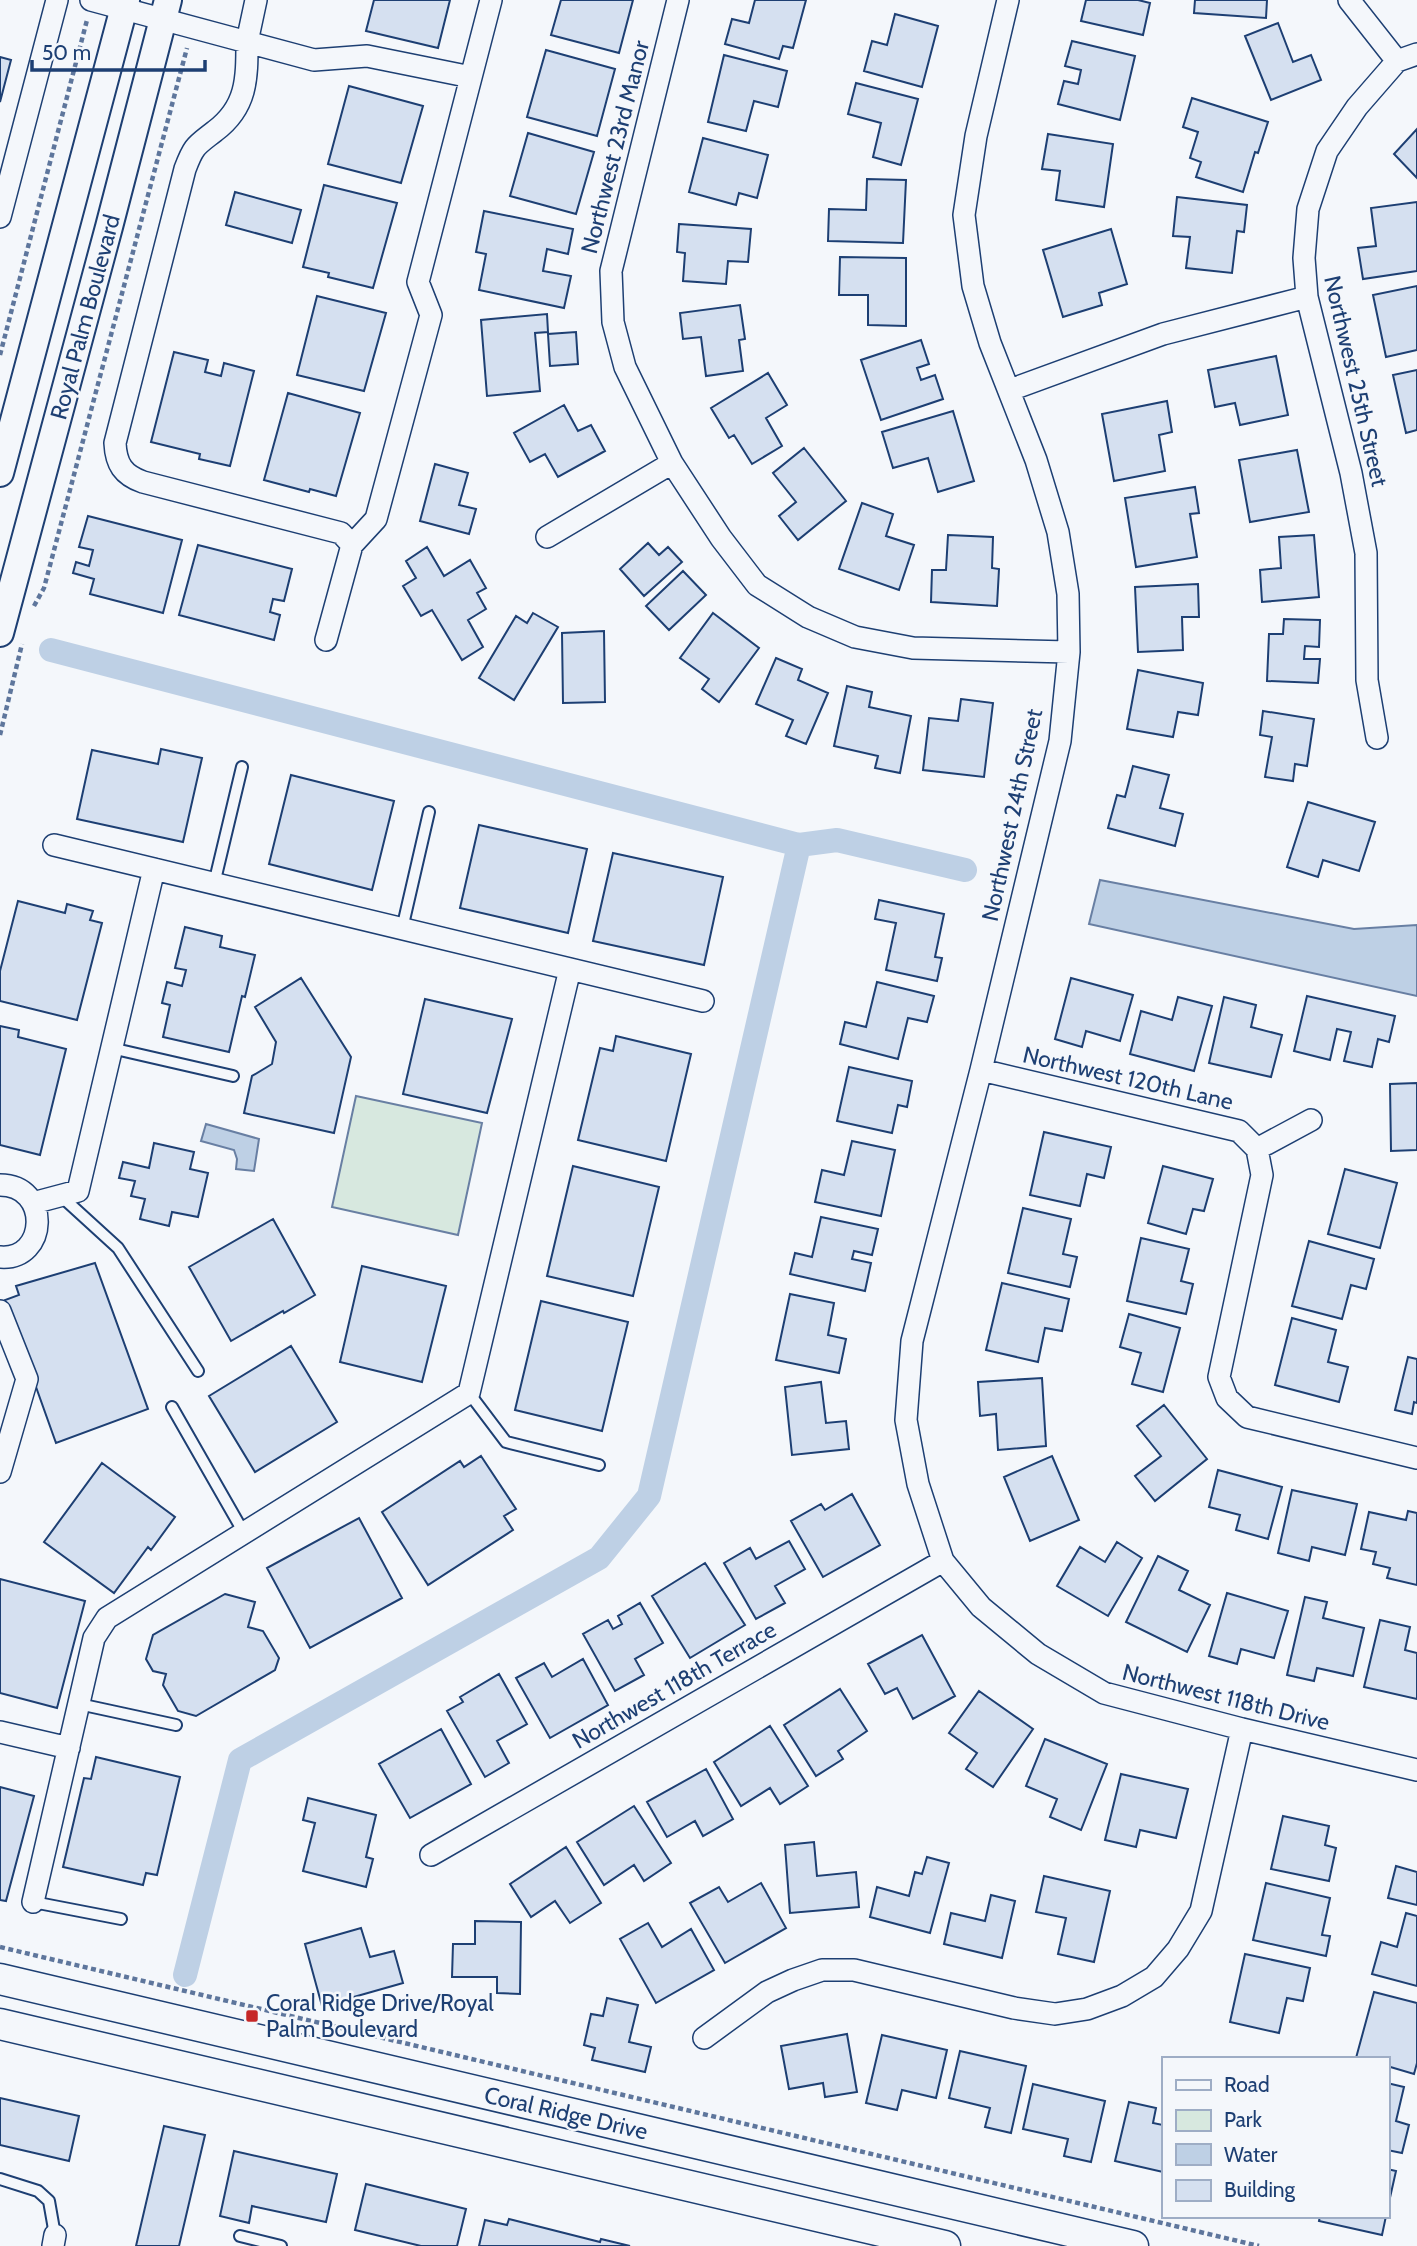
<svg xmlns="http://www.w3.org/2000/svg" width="1417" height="2246" font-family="Cabin,sans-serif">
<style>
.green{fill:#d7e8df;stroke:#687fa3;stroke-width:2}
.water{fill:#bed0e5;stroke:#687fa3;stroke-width:2}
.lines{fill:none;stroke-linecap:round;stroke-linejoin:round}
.canal{stroke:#bed0e5;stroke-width:24}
.building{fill:#d5e0f0;stroke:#1d3f73;stroke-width:2}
.service-casing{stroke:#1d3f73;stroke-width:14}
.minor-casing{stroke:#1d3f73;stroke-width:24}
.tertiary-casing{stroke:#1d3f73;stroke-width:30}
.secondary-casing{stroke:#1d3f73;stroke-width:33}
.path{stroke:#5e769c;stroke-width:4.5;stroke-dasharray:5 3.5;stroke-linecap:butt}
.service{stroke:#f4f7fb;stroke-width:10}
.minor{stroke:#f4f7fb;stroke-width:21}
.tertiary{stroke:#f4f7fb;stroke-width:26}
.secondary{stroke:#f4f7fb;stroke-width:30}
.poi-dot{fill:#c62828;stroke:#f4f7fb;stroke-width:2.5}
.labels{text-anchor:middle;stroke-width:5;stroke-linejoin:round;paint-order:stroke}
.street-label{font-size:23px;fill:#1d3f73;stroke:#f4f7fb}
.poi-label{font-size:23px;fill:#1d3f73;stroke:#f4f7fb;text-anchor:start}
</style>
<rect width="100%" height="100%" fill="#f4f7fb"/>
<!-- green -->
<path class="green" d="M356,1096l126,27 -24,112 -126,-28z"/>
<!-- water -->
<path class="water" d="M1100,880l254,49 63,-4v71l-328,-72z
M206,1124l53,15 -5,32 -18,-2 1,-10 -3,-9 -33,-9z"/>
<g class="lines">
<!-- canal -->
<path class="canal" d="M51,650l748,195 -150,651 -50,62 -359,202 -55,215
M799,845l38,-5 128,30"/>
</g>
<!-- building -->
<path class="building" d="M374,0h76l-12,48 -72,-17z
M561,0h72l-14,53 -68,-18z
M755,0h51l-13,48 -10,-2 -4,13 -54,-15 7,-25 17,4z
M1086,0h52l12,3 -7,32 -62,-14z
M1195,0h72l-1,18 -72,-5z
M895,14l43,12 -16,61 -58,-16 8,-30 15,4z
M1278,23l15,39 18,-7 10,25 -50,20 -26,-64z
M1072,41l63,15 -15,64 -62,-16 6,-23 14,3 3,-14 -16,-4z
M546,50l69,19 -18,67 -70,-19z
M724,55l63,16 -9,36 -24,-6 -8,30 -38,-9z
M0,57l11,3 -11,42z
M856,83l62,16 -17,66 -28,-8 8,-34 -33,-9z
M349,86l74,20 -22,77 -73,-19z
M1192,98l76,24 -10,31 -3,-1 -12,40 -47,-15 5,-15 -11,-4 8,-26 -15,-5z
M1417,129v49l-23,-24z
M528,133l66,19 -18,62 -66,-18z
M1048,134l65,10 -9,63 -48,-7 4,-29 -18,-2z
M703,138l65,17 -11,43 -18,-5 -3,12 -47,-13z
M867,179l39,1 -3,63 -75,-2 1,-32 37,1z
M324,185l73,18 -24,85 -45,-11 1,-4 -26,-6z
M235,192l66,18 -9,33 -66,-18z
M1177,197l70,8 -3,27 -7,-1 -5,42 -46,-5 4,-31 -17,-1z
M1417,202v69l-54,8 -5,-31 18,-2 -5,-38z
M484,211l89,18 -5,25 -21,-5 -4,22 28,5 -7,32 -85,-18 7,-36 -10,-2z
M679,224l72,5 -3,33 -20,-1 -2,23 -43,-3 2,-28 -8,-1z
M1111,229l16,55 -28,9 3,12 -39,12 -20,-67z
M840,257l66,1v68l-38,-1v-30h-29z
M1417,286v64l-31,7 -13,-62z
M317,296l69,17 -22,78 -67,-16z
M740,305l5,34 -6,1 4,31 -37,5 -5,-39 -18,2 -3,-26z
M547,314l1,18 -13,1 5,58 -53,5 -6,-76z
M576,332l2,32 -28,2 -2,-32z
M921,340l8,24 -12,4 4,12 14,-5 8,24 -62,21 -20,-60z
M174,352l34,8 -3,12 16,4 3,-13 30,8 -24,95 -31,-7 1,-5 -49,-12z
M1276,356l12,59 -48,10 -5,-22 -20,4 -7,-37z
M1417,370v60l-11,3 -13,-58z
M768,373l19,32 -21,13 16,28 -30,18 -18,-29 -5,3 -18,-30z
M288,393l72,20 -24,83 -26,-7 -1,3 -45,-12z
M1167,401l5,31 -13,3 6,36 -51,10 -12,-67z
M564,405l14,26 13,-6 14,26 -47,26 -13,-23 -15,8 -16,-29z
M953,411l21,70 -36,11 -10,-34 -35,10 -11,-36z
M804,448l42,53 -48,39 -19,-24 17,-14 -23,-29z
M1297,450l12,62 -59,10 -11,-62z
M435,464l33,9 -9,32 17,4 -7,25 -49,-13z
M1195,487l4,26 -9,1 7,43 -61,10 -11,-69z
M862,503l31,11 -7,22 28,9 -15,45 -60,-21z
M88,516l94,24 -19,73 -73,-19 4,-15 -21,-6 3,-11 13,4 4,-16 -14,-3z
M948,535l45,2 -1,31 7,1 -2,37 -66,-4 1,-32h14z
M1314,535l5,62 -57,5 -2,-32 21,-2 -2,-31z
M648,543l11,12 9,-8 14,15 -38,34 -24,-27z
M198,545l94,24 -8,32 -11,-2 -3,13 10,3 -6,25 -95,-25z
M427,547l17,29 26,-16 16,28 -9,5 9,16 -18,11 15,27 -21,13 -30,-50 -11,6 -18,-30 13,-8 -10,-17z
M683,571l23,24 -37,35 -23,-24z
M1198,584l1,33h-17l1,33 -45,2 -3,-65z
M533,613l25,14 -44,73 -35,-22 37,-62 11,7z
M713,613l46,35 -40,54 -17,-13 7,-10 -29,-21z
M1284,619l36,1 -1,27 -14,-1 -1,13h16l-2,24 -51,-2 2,-47h14z
M604,631l1,71 -42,1 -1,-70z
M776,658l26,11 -4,11 30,13 -22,51 -20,-8 7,-16 -37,-16z
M1138,670l65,13 -5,32 -20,-3 -5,25 -46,-8z
M847,686l25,6 -3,15 42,9 -11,57 -25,-5 3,-12 -44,-10z
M961,699l32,4 -9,74 -61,-7 6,-52 29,3z
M1263,711l51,8 -7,47 -12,-2 -2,17 -28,-4 7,-40 -12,-2z
M161,749l41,9 -19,84 -106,-23 15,-69 66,14z
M1133,766l36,9 -9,33 23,6 -8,32 -67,-18 9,-33 8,2z
M291,775l103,26 -22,89 -103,-26z
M1308,802l67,20 -16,49 -36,-11 -5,17 -31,-10z
M479,825l108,24 -19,84 -108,-25z
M613,853l110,24 -19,88 -111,-24z
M879,900l65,14 -9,43 7,1 -5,23 -51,-11 10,-47 -21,-4z
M18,901l47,12 2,-9 26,7 -3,9 12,3 -25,97 -77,-19v-30z
M185,927l37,9 -2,11 35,8 -10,42 -3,-1 -13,56 -66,-15 7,-32 -8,-2 5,-21 15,4 4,-16 -11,-2z
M301,978l50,79 -17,76 -90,-20 8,-37 20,-12 4,-22 -21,-35z
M1071,978l62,17 -13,46 -34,-10 -4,16 -27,-8z
M877,982l57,14 -7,26 -19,-4 -10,41 -58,-15 5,-22 21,5z
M1307,996l88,20 -6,26 -11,-3 -6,28 -28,-6 7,-29 -14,-3 -7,31 -36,-9z
M1178,997l34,9 -18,65 -64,-17 11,-43 31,9z
M1224,997l32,8 -5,22 31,8 -11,42 -62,-14z
M425,999l87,20 -25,94 -84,-19z
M0,1026l19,4 -1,7 48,12 -26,106 -40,-10z
M616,1036l75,18 -25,107 -88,-21 22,-92 13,3z
M849,1067l63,14 -5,26 -9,-2 -6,28 -55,-12z
M1417,1083v67l-26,1 -1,-67z
M1044,1132l67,15 -7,31 -17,-4 -7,32 -50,-11z
M852,1141l43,9 -14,66 -66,-14 7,-32 22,5z
M154,1143l40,9 -4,17 18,4 -10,44 -26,-5 -3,14 -29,-7 5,-20 -14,-3 4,-15 -16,-3 4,-16 26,6z
M573,1166l86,21 -26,109 -86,-20z
M1163,1166l50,13 -9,32 -11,-2 -7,25 -38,-11z
M1345,1169l52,14 -17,65 -52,-14z
M1023,1208l48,11 -8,35 14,3 -7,30 -62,-14z
M821,1217l57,12 -6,26 -18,-4 -2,8 19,4 -6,28 -75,-17 5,-21 17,4z
M273,1219l42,76 -31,18 -1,-2 -52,30 -42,-74z
M1141,1238l48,11 -8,32 12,3 -7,30 -59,-13z
M1309,1241l65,18 -8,30 -15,-4 -9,34 -50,-13z
M95,1263l53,146 -92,34 -51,-143 14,-5 -3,-9z
M362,1266l84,20 -24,96 -82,-20z
M1002,1283l67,16 -7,32 -17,-3 -7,34 -52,-12z
M790,1294l44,9 -6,32 18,4 -7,34 -63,-13z
M541,1301l87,21 -26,109 -87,-21z
M1129,1314l51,14 -17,64 -31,-8 9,-31 -21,-6z
M1292,1318l44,12 -8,32 20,5 -9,35 -64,-17z
M291,1346l46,76 -82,50 -46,-76z
M1408,1357l9,2v44l-3,-1 -2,12 -17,-4z
M1042,1378l4,68 -48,4 -2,-36 -16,2 -2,-34z
M821,1382l5,41 20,-2 3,28 -57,6 -7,-68z
M1164,1405l43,54 -52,42 -20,-25 26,-20 -24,-30z
M481,1456l35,53 -12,7 9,14 -85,55 -46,-73 78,-51 4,6z
M1052,1456l27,64 -49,21 -26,-64z
M102,1463l73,54 -24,33 -3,-3 -34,46 -70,-51z
M1218,1470l64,17 -14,52 -32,-9 4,-15 -31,-8z
M1292,1490l65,14 -12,51 -33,-8 -3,14 -31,-8z
M852,1494l28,51 -57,32 -32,-56 30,-17 4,6z
M1408,1511l9,2v72l-30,-7 3,-10 -17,-4 3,-12 -15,-3 8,-37 37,8z
M359,1518l43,80 -92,50 -43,-80z
M789,1541l16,28 -30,17 10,17 -29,16 -32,-56 26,-15 6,11z
M1117,1542l25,16 -34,58 -51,-30 23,-39 25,15z
M1158,1556l30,15 -9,19 31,15 -23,47 -61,-30z
M705,1563l40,62 -55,33 -38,-62z
M0,1579l85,22 -28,107 -57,-15z
M1227,1593l61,18 -14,47 -33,-9 -4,15 -28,-8z
M225,1594l30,8 -7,25 15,4 16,27 -4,12 -79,46 -18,-5 -15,-26 3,-11 -13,-3 -7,-12 7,-24z
M1305,1597l22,5 -4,16 41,10 -11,48 -36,-8 -3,13 -27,-6z
M640,1603l23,40 -28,16 9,16 -29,16 -32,-57 25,-14 5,9 9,-5 -4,-8z
M1380,1620l30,7 -5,23 12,3v46l-53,-12z
M922,1635l33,61 -42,23 -16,-31 -12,6 -17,-30z
M583,1659l25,46 -58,33 -34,-60 28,-15 8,14z
M499,1674l28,50 -30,17 12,22 -24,14 -38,-66 16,-9 -3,-5z
M840,1689l27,42 -29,20 5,8 -27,17 -32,-51z
M979,1691l54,38 -40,58 -27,-18 11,-16 -28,-20z
M770,1726l38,60 -28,18 -10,-16 -29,18 -27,-44z
M441,1729l30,55 -61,34 -31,-54z
M1045,1739l62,25 -26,66 -31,-13 7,-18 -31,-13z
M96,1757l84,20 -23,98 -11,-2 -3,12 -80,-18 21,-89 7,1z
M706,1769l27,50 -30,17 -8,-15 -28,16 -20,-35z
M1121,1774l67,15 -12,49 -36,-8 -4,17 -31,-7z
M0,1787l34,9 -28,105 -6,-1z
M308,1798l68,17 -10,42 7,2 -7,28 -63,-16 12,-48 -12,-3z
M634,1806l37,57 -27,18 -10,-16 -30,20 -27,-43z
M1283,1816l46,10 -4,19 11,3 -7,33 -58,-12z
M814,1842l3,34 39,-4 3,35 -69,6 -5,-68z
M566,1847l35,56 -31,20 -15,-22 -24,16 -21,-33z
M927,1857l22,6 -19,70 -60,-16 7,-30 32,9 6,-24 7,2z
M1396,1866l21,6v33l-29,-7z
M1044,1876l66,15 -16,71 -36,-8 8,-36 -30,-6z
M761,1883l25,45 -61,35 -35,-60 29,-16 9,15z
M1266,1883l64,15 -8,37 8,1 -4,20 -73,-16z
M991,1895l24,6 -13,57 -58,-14 7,-31 34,8z
M1406,1913l11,3v70l-45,-12 9,-32 16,5z
M475,1921l46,1 -1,72 -23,-1v-16h-45l1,-33h22z
M648,1923l14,24 29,-18 23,41 -58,33 -36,-64z
M361,1928l9,29 24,-6 9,32 -81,23 -17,-62z
M1245,1954l65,14 -7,33 -16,-3 -8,35 -49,-11z
M1374,1992l43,11v60l-3,11 -27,-8v-7l-31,-1z
M607,1998l31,7 -9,37 22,5 -6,25 -53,-12 3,-12 -11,-3 7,-31 12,2z
M847,2034l10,58 -32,5 -2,-14 -34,6 -8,-43z
M882,2035l65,15 -11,48 -34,-8 -5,20 -31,-7z
M960,2051l66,15 -15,67 -26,-6 5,-19 -41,-10z
M1387,2083l17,4 -8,34 13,4 -7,28 -15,-3z
M1033,2084l72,17 -14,61 -27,-6 4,-17 -45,-10z
M0,2098l79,18 -10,45 -69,-16z
M1129,2102l27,6 -3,15 10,2v47l-48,-11z
M164,2126l41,9 -26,111h-43z
M234,2151l103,23 -11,48 -74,-16 -3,17 -29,-7z
M1387,2169l9,2 -9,40z
M366,2184l100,25 -9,37h-36l-66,-16z
M1320,2216h66l-4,19 -63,-14z
M509,2219l91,23 1,-3 29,7h-151l6,-26 22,5z"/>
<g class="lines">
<defs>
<path id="service" d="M214,884l28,-117
M402,929l27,-117
M111,1048l122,28
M61,1196l57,52 80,123
M469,1393l37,49 93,23
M172,1407l72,126
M79,1704l97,21
M33,1902l88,17
M0,2179l38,12 11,10 6,34
M240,2236l41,10"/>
<path id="minor" d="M91,0l156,42c0,37 0,65 -32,89 -19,15 -21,14 -30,38l-70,274c1,21 8,32 28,39l198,51 11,12
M256,0l-9,42 67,18 53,-4 104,21
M678,0l-67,271 2,51 12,45 47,96 49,75 36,47 51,32 47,20 58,11 156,4
M1008,0l-32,136 -12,79 9,71 17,57 46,117 22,72 10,62 1,58 -9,89 -79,329 -69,271 -6,79 12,64 25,77 38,46 57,47 66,39 138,36 175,41
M1349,0l48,61
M0,217l57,-217
M1010,390l153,-56 144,-37
M547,537l125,-74
M326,640l26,-95 24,-26 55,-204 -13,-33 73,-282
M1377,738l-10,-58 -1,-127 -15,-80 -44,-176 -3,-39 4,-49 19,-58 30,-44 40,-46 20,-7
M54,845l649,156
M981,1070l258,61 18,18
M1257,1149l5,26 -43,202 8,21 20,19 170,41
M1257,1149l54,-29
M0,1185c51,0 48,76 0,72
M33,1203l45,-12 76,-322
M0,1311l27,68 -27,93
M0,1732l69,16
M431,1855l512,-294
M33,1902l61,-264 13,-20 362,-225 101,-424
M704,2038l63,-46 26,-12 29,-10h32l160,38 41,6 32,-5 35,-13 32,-19 24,-28 23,-38 41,-182
M53,2246l2,-11"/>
<path id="tertiary" d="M0,473l126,-473
M0,633l109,-406 59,-227"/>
<path id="secondary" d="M0,1979l1133,267
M0,2024l945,222"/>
</defs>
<!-- service casing -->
<use href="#service" class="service-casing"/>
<!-- minor casing -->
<use href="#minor" class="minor-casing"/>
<!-- tertiary casing -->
<use href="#tertiary" class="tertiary-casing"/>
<!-- secondary casing -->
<use href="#secondary" class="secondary-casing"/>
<!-- path -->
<path class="path" d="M0,355l87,-335
M34,606l10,-18 143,-540
M0,735l22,-91
M0,1947l1259,299"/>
<!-- service -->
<use href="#service" class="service"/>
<!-- minor -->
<use href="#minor" class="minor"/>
<!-- tertiary -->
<use href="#tertiary" class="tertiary"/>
<!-- secondary -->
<use href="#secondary" class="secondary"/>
</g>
<!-- markers -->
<rect class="poi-dot" x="245" y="2009" width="14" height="14" rx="3.5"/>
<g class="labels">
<!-- street labels -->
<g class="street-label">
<text transform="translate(615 147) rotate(-76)" y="8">Northwest 23rd Manor</text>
<text transform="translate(85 317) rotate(-75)" y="8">Royal Palm Boulevard</text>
<text transform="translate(1356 381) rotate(77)" y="8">Northwest 25th Street</text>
<text transform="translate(1012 815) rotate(-78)" y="8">Northwest 24th Street</text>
<text transform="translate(1128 1078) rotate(13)" y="8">Northwest 120th Lane</text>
<text transform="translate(674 1685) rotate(-30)" y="8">Northwest 118th Terrace</text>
<text transform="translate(1226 1697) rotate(14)" y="8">Northwest 118th Drive</text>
<text transform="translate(566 2113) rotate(13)" y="8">Coral Ridge Drive</text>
</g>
<!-- poi labels -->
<g class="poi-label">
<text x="266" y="2011">Coral Ridge Drive/Royal<tspan x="266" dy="26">Palm Boulevard</tspan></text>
</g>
</g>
<!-- legend -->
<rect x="1162" y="2057" width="228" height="161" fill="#f4f7fb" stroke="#9eadc5" stroke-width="2"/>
<rect x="1176" y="2080" width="35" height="10" fill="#f4f7fb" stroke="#9eadc5" stroke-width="2"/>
<text x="1224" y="2092" font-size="21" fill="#1d3f73">Road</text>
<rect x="1176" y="2110" width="35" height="21" fill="#d7e8df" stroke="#9eadc5" stroke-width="2"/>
<text x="1224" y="2127" font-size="21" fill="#1d3f73">Park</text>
<rect x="1176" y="2144" width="35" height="21" fill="#bed0e5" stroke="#9eadc5" stroke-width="2"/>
<text x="1224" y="2162" font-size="21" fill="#1d3f73">Water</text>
<rect x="1176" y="2180" width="35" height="21" fill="#d5e0f0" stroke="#9eadc5" stroke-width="2"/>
<text x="1224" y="2197" font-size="21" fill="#1d3f73">Building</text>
<!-- scale -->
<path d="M32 60v10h173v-10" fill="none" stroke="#1d3f73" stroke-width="3.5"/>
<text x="42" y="60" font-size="21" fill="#1d3f73" stroke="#f4f7fb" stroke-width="5" paint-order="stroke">50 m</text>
</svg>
